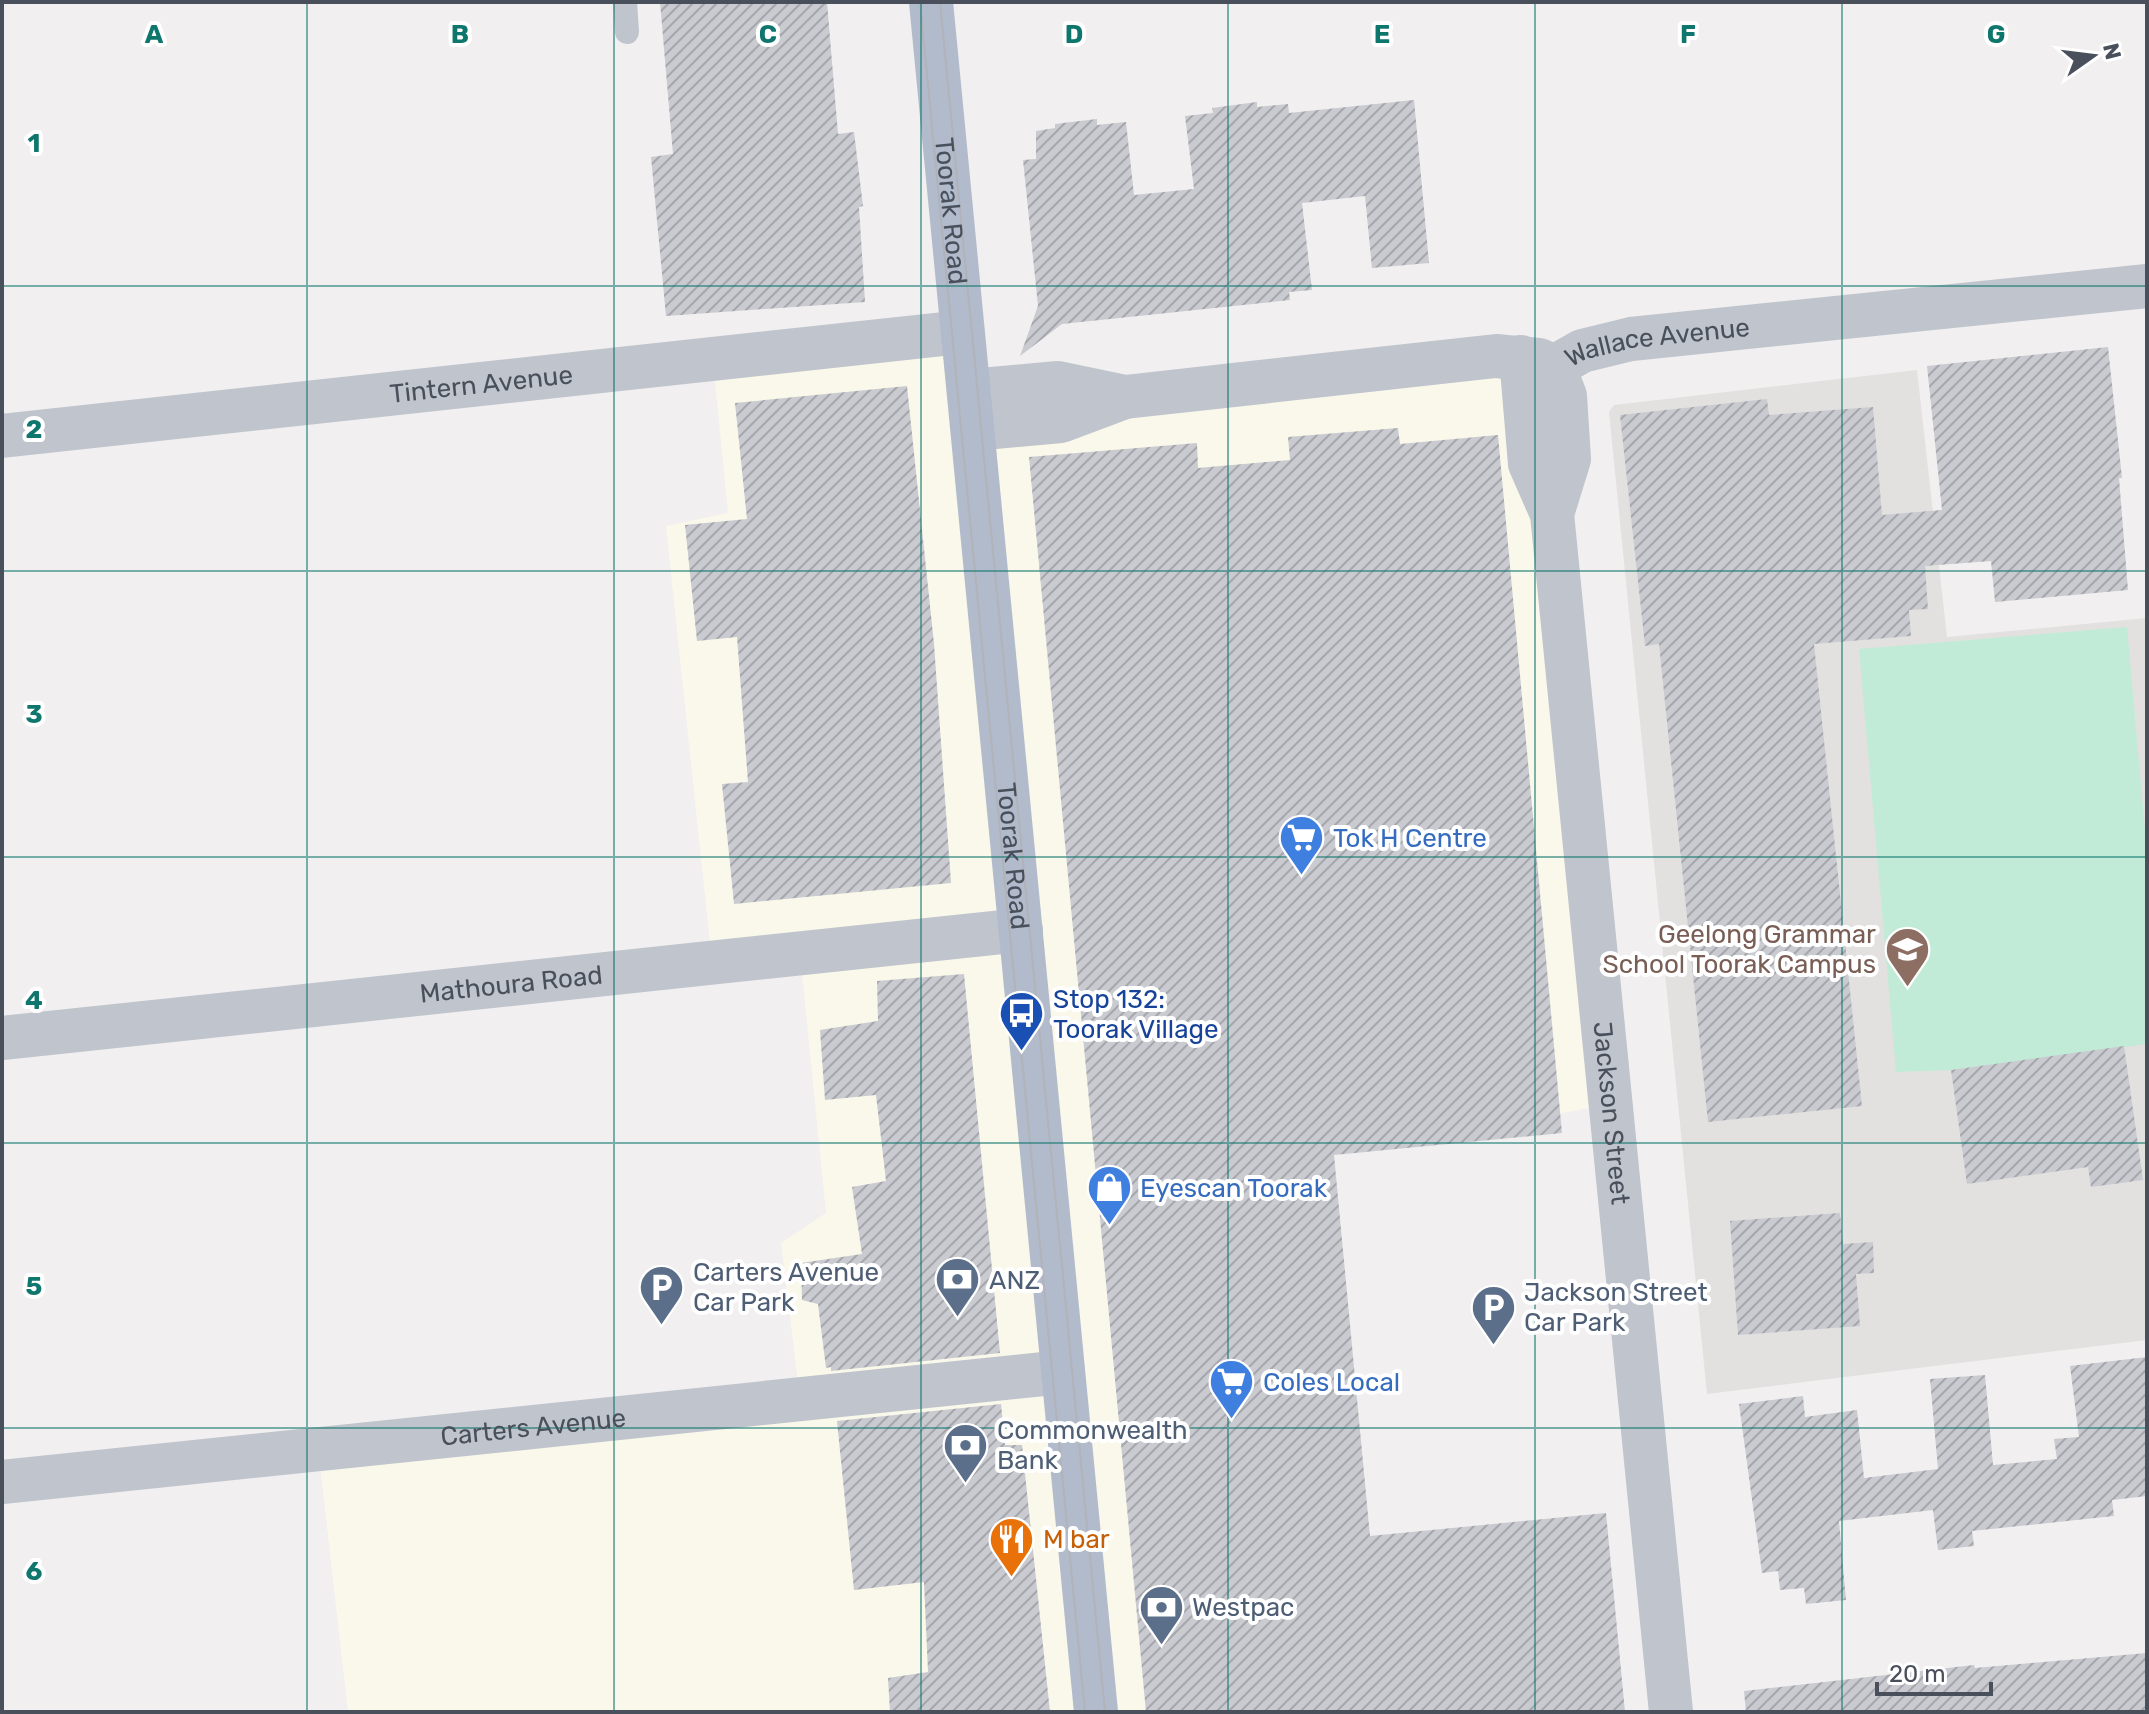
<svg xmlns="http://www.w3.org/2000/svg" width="2149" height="1714" font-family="Rubik,sans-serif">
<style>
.commercial{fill:#faf8ea}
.education{fill:#e2e1e0}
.garden{fill:#c1ebd7}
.building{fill:url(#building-hatch)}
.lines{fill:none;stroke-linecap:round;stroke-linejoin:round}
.service{stroke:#bfc4cd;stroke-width:24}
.minor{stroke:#bfc4cd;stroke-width:44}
.tertiary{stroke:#bfc4cd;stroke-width:44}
.primary{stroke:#b1bbcb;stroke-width:44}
.tram{stroke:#b2b3b9;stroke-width:2}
.grid{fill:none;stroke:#0f766e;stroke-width:2;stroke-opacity:0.55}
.labels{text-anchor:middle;stroke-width:8;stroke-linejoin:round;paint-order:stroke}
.street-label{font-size:26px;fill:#49505b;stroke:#fff}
.shop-label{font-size:26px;fill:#366cbe;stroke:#fff;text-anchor:start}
.education-label{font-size:26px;fill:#785e54;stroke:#fff;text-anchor:end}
.transit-label{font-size:26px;fill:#164399;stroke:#fff;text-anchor:start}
.service-label{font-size:26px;fill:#4e5e75;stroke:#fff;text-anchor:start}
.food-label{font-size:26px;fill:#c56008;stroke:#fff;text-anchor:start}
.grid-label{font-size:26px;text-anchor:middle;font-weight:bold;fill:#0f766e;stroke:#fff;stroke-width:8;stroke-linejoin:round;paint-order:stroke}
</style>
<defs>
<pattern id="building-hatch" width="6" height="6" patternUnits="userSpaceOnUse" patternTransform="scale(2)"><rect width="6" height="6" fill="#c9cbd1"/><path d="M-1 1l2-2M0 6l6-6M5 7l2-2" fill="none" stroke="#a5a7ad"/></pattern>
</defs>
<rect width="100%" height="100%" fill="#f1efef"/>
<!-- commercial -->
<path class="commercial" d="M962,332l8,59 551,-34 89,747 -276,52 36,380 98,176h-1120l-30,-264 482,-49 -19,-156 45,-30 -26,-259 -88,8 -46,-436 62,-13 -15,-152z"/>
<!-- education -->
<path class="education" d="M1917,370l30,267 200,-19v722l-440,54 -98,-982 5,-7z"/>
<!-- garden -->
<path class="garden" d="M2127,627l20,226v191l-196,26 -55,2 -37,-423z"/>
<!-- building -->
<path class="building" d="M660,2h167l11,132 16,-2 9,74 -4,1 6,95 -199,14 -15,-159 22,-3z
M1414,100l15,163 -57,5 -7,-72 -63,7 10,87 -23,2 1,8 -228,24 -42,32 18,-50 -15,-146 13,-1v-28l19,-3v-4l42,-5v6l29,-3 8,73 60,-6 -9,-73 28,-3 -1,-5 45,-6v5l31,-3 1,9z
M2108,347l14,131h-3l9,112 -133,12 -4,-41 -66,5 3,43 -19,1 2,26 -97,8 48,462 -154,16 -49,-478 -14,2 -25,-231 147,-16 2,16 104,-8 9,108 60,-5 -15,-144z
M907,386l27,258 17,239 -217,21 -12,-120 26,-2 -11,-145 -40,4 -12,-116 62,-6 -12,-116z
M1398,428l2,16 98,-9 64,698 -228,22 36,381 236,-23 19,199h-479l-117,-1255 168,-14 1,25 92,-8 -2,-23z
M964,974l36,379 -169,18v-4l-5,1 -8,-64 -16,-4 -1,-37 61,-9 -10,-67 34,-6 -10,-86 -51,5 -5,-70 58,-9 -1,-40z
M2124,1046l19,134 -52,7 -3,-20 -121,17 -16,-114z
M1840,1213l3,31 30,-2 1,31 -18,1 4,52 -122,9 -8,-114z
M2147,1357v139l-35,4 2,16 -142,15 2,15 -36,4 -5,-40 -94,11 7,79 -40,4 -2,-16 -24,2 -2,-19 -16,2 -23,-169 64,-8 2,21 52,-7 7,68 74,-9 -8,-90 55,-4 8,90 64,-6 -3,-20 25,-2 -9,-71z
M1001,1404l4,41h17l28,267h-160l-2,-34 40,-6 -4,-90 -70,8 -17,-169z
M2147,1653v59h-401l-2,-21 230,-26 1,3z"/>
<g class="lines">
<!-- service -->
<path class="service" d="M625,2l2,30"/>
<!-- minor -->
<g class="minor">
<path id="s1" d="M1521,357l9,107 22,50 119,1198"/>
<path d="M970,391l88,-8 67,14"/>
<path id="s2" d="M973,429l88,-8 64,-24 371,-41 43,4 15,7 28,-16 49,-12 516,-53"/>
<path id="s3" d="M2,436l960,-104"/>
<path d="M1552,514l17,-55 -4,-63 -11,-29"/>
<path id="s4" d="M2,1482l1061,-110"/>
</g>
<!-- tertiary -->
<path class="tertiary" id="s5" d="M2,1038l1019,-108"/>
<!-- primary -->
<path class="primary" id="s6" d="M931,2l165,1710"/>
<!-- tram -->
<path class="tram" d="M920,2l165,1710
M940,2l165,1710"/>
</g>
<!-- grid -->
<path class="grid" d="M307,2v1710M614,2v1710M921,2v1710M1228,2v1710M1535,2v1710M1842,2v1710M2,286h2145M2,571h2145M2,857h2145M2,1143h2145M2,1428h2145"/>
<!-- icons -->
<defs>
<symbol id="supermarket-pin" viewBox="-11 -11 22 30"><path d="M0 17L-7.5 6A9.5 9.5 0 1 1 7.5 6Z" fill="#3f7fe0" stroke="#fff"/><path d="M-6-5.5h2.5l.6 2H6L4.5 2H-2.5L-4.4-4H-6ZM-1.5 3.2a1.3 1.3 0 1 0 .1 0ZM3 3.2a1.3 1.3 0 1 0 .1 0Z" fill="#fff"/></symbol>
<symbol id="school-pin" viewBox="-11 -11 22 30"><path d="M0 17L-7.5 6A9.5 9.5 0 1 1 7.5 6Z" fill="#8d6e63" stroke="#fff"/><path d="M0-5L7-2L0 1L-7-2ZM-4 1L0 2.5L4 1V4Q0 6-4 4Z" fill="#fff"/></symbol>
<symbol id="bus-pin" viewBox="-11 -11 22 30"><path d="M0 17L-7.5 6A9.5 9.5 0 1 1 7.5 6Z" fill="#1a4fb4" stroke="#fff"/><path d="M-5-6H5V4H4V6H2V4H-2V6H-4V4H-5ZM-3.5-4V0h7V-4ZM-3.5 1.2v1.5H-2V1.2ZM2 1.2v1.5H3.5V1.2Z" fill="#fff"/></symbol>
<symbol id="shop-pin" viewBox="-11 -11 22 30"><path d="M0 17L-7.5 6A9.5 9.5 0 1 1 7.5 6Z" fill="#3f7fe0" stroke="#fff"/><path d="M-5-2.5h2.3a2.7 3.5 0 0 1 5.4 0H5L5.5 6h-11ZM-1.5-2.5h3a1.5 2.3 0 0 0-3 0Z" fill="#fff"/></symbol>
<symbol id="bank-pin" viewBox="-11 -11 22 30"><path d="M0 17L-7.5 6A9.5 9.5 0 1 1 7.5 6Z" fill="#5c6f8a" stroke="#fff"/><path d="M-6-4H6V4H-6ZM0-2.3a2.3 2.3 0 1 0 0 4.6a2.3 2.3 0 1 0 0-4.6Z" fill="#fff"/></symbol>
<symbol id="parking-pin" viewBox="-11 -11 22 30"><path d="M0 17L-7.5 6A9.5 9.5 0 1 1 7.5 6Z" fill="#5c6f8a" stroke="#fff"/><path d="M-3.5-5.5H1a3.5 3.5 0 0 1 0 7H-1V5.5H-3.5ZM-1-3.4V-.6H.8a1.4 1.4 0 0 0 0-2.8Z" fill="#fff"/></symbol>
<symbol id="restaurant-pin" viewBox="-11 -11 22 30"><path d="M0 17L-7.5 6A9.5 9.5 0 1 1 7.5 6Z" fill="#e8710a" stroke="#fff"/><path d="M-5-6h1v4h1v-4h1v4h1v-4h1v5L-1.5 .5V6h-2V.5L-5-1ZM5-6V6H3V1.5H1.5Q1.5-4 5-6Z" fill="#fff"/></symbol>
</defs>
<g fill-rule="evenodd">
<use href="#supermarket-pin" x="1276" y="812" width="51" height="69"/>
<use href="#school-pin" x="1882" y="924" width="51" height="69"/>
<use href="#bus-pin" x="996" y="988" width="51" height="69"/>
<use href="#shop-pin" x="1084" y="1162" width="51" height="69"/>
<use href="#bank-pin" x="932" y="1254" width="51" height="69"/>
<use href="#parking-pin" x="636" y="1262" width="51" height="69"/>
<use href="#parking-pin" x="1468" y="1282" width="51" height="69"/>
<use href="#supermarket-pin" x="1206" y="1356" width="51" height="69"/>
<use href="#bank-pin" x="940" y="1420" width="51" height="69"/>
<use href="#restaurant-pin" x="986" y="1514" width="51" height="69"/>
<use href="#bank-pin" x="1136" y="1582" width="51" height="69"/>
</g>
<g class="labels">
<!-- street labels -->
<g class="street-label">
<text dy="9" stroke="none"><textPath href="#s6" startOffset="210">Toorak Road</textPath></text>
<text dy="9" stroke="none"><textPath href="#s2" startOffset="698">Wallace Avenue</textPath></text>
<text dy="9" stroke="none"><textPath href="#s3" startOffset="482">Tintern Avenue</textPath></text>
<text dy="9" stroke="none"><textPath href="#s6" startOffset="858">Toorak Road</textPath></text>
<text dy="9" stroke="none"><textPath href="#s5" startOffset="512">Mathoura Road</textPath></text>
<text dy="9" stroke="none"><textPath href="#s1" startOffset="764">Jackson Street</textPath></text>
<text dy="9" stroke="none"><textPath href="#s4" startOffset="534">Carters Avenue</textPath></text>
</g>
<!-- shop labels -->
<g class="shop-label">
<text x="1333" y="847">Tok H Centre</text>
<text x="1140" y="1197">Eyescan Toorak</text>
<text x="1263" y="1391">Coles Local</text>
</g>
<!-- education labels -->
<g class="education-label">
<text x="1876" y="943">Geelong Grammar<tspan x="1876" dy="30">School Toorak Campus</tspan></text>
</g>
<!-- transit labels -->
<g class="transit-label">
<text x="1053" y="1008">Stop 132:<tspan x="1053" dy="30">Toorak Village</tspan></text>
</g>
<!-- service labels -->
<g class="service-label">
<text x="693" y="1281">Carters Avenue<tspan x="693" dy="30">Car Park</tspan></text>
<text x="989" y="1289">ANZ</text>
<text x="1524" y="1301">Jackson Street<tspan x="1524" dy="30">Car Park</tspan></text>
<text x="997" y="1439">Commonwealth<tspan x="997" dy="30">Bank</tspan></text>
<text x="1192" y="1616">Westpac</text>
</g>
<!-- food labels -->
<g class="food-label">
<text x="1043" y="1548">M bar</text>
</g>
</g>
<g class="grid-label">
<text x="154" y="43">A</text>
<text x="460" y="43">B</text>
<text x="768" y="43">C</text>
<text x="1074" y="43">D</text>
<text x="1382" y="43">E</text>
<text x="1688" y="43">F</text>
<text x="1996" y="43">G</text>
<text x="34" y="152">1</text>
<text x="34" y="438">2</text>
<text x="34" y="723">3</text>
<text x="34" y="1009">4</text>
<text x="34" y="1295">5</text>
<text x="34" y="1580">6</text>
</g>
<!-- border -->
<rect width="2149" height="1714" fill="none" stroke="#49505b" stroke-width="8"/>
<!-- north arrow -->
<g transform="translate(2093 56) rotate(76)" stroke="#ffffff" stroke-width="6" paint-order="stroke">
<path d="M0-6L14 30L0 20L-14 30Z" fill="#49505b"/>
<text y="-12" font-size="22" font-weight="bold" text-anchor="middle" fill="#49505b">N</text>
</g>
<!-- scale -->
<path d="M1877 1682v12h114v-12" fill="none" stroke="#49505b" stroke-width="4"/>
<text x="1889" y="1682" font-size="24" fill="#49505b" stroke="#ffffff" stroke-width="6" paint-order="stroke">20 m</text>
</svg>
